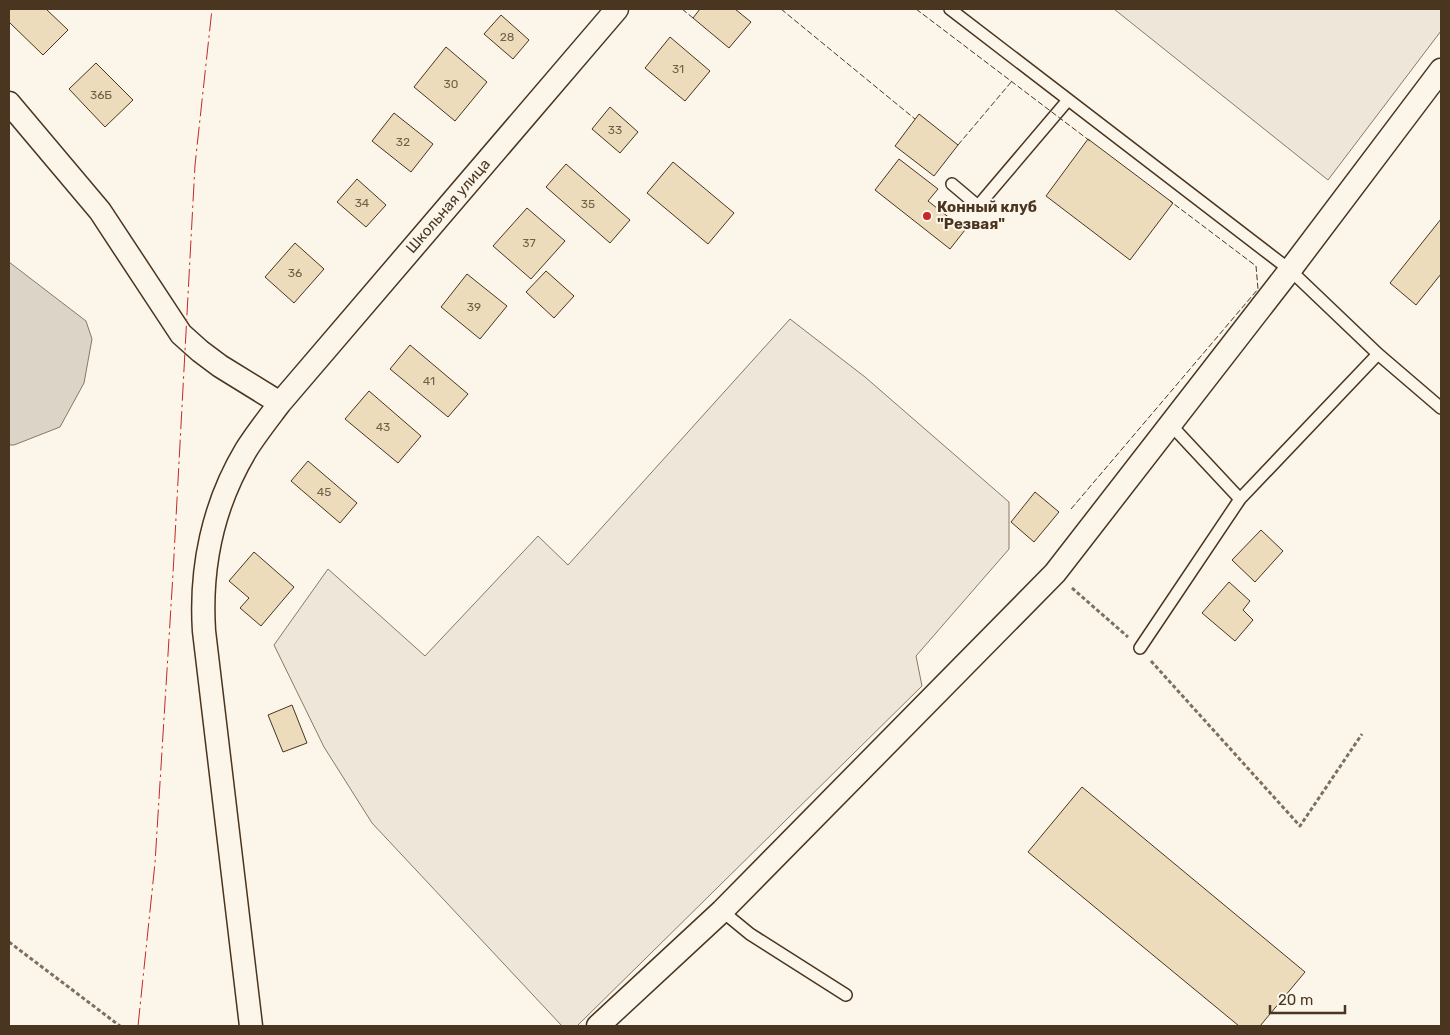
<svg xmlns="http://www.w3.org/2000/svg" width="1450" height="1035" font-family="Rubik,sans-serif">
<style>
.green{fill:#ede6d9;stroke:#887966}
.water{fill:#dcd4c6;stroke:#887966}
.building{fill:#ecdcbc;stroke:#4a3520}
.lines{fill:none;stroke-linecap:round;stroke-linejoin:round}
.service-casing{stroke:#4a3520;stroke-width:14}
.minor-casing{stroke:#4a3520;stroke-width:25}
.path{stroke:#7f6f5c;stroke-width:3;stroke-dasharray:4 2.5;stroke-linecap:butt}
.service{stroke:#fbf6e9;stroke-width:11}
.minor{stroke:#fbf6e9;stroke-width:22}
.fence{stroke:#4a3520;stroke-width:1;stroke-dasharray:6 2.5;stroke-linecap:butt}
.power{stroke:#c62828;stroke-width:1;stroke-dasharray:18 4 2.5 4;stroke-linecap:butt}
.poi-dot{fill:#c62828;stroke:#fbf6e9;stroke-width:2}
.labels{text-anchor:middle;stroke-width:4;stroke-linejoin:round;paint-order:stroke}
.number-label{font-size:12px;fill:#725f47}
.street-label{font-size:15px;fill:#4a3520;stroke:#fbf6e9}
.poi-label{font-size:15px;font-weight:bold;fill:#4a3520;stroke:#fbf6e9;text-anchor:start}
</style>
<rect width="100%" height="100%" fill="#fbf6e9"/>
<!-- green -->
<path class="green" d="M1114,9h327v22l-113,149z
M790,319l75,58 144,125v47l-93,107 6,30 -345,340h-15l-190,-203 -48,-76 -50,-102 54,-76 97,87 113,-120 30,29z"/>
<!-- water -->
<path class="water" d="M9,262l77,59 6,18 -8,44 -24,44 -46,18h-5z"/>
<!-- building -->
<path class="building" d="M10,9h36l22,21 -25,25 -34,-33v-12z
M700,9h35l16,13 -22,26 -36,-30z
M501,15l28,25 -16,19 -29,-25z
M670,37l40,34 -25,30 -40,-33z
M446,47l41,35 -32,39 -41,-34z
M96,63l37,37 -28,27 -36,-38z
M610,107l28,25 -18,21 -28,-24z
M394,113l39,31 -22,28 -39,-31z
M919,114l39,31 -24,31 -39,-30z
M1088,139l85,64 -43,57 -84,-64z
M899,159l39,30 -10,12 37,29 -15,19 -75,-59z
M673,162l61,51 -26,31 -61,-51z
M566,164l64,56 -20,23 -64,-56z
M357,179l29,26 -20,22 -29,-25z
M527,208l38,33 -34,38 -38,-33z
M1441,219v55l-25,31 -26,-22z
M295,243l29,26 -30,34 -29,-26z
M546,271l28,25 -20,22 -28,-26z
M467,274l40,32 -27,33 -39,-32z
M410,345l58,49 -20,23 -58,-48z
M369,391l52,45 -23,27 -53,-44z
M308,461l49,42 -17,20 -49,-42z
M1035,492l24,20 -25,30 -23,-20z
M1261,530l22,21 -28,31 -23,-22z
M254,552l40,35 -33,39 -21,-18 9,-10 -20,-17z
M1229,582l21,19 -7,9 10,10 -18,21 -33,-28z
M292,705l15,38 -24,9 -15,-37z
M1082,787l223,185 -45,54h-21l-211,-174z"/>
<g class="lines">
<defs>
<path id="service" d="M950,9l340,261 88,84 63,54
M952,184l26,22 90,-106
M1170,424l70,75
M1140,648l100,-149 138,-145
M722,911l28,23 96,61"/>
<path id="minor" d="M9,103l91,108 81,123 19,17 20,15 60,37
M251,1026l-47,-395c-4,-63 9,-126 42,-181 10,-16 22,-31 34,-47l337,-394
M598,1026l124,-115 333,-338 235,-303 151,-200"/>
</defs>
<!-- service casing -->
<use href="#service" class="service-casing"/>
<!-- minor casing -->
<use href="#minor" class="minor-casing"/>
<!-- path -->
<path class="path" d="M1072,588l56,49
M1151,661l149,165 62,-92
M9,942l111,84"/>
<!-- service -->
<use href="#service" class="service"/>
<!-- minor -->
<use href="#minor" class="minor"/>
<!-- fence -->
<path class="fence" d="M682,9l11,9
M781,9l134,110
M916,9l174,132
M958,145l54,-64
M1071,509l187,-220 -2,-23 -86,-65"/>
<!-- power -->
<path class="power" d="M138,1026l17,-163 18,-289 22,-409 17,-156"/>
</g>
<!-- markers -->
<circle class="poi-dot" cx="927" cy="216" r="5"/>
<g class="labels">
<!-- number labels -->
<g class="number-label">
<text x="507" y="41">28</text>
<text x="678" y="73">31</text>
<text x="451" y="88">30</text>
<text x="101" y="99">36Б</text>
<text x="615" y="134">33</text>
<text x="403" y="146">32</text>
<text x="362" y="207">34</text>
<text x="588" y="208">35</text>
<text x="529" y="247">37</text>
<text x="295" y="277">36</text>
<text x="474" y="311">39</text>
<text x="429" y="385">41</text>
<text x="383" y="431">43</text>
<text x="324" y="496">45</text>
</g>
<!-- street labels -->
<g class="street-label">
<text transform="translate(448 206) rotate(-49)" y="5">Школьная улица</text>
</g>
<!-- poi labels -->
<g class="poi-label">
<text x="937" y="212">Конный клуб<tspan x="937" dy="17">"Резвая"</tspan></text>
</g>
</g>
<!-- border -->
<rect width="1450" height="1035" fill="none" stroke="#4a3520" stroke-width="20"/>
<!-- scale -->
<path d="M1270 1005v8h75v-8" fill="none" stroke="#4a3520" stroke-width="2.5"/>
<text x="1278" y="1005" font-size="15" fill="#4a3520" stroke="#fbf6e9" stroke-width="4" paint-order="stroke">20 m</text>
</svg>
